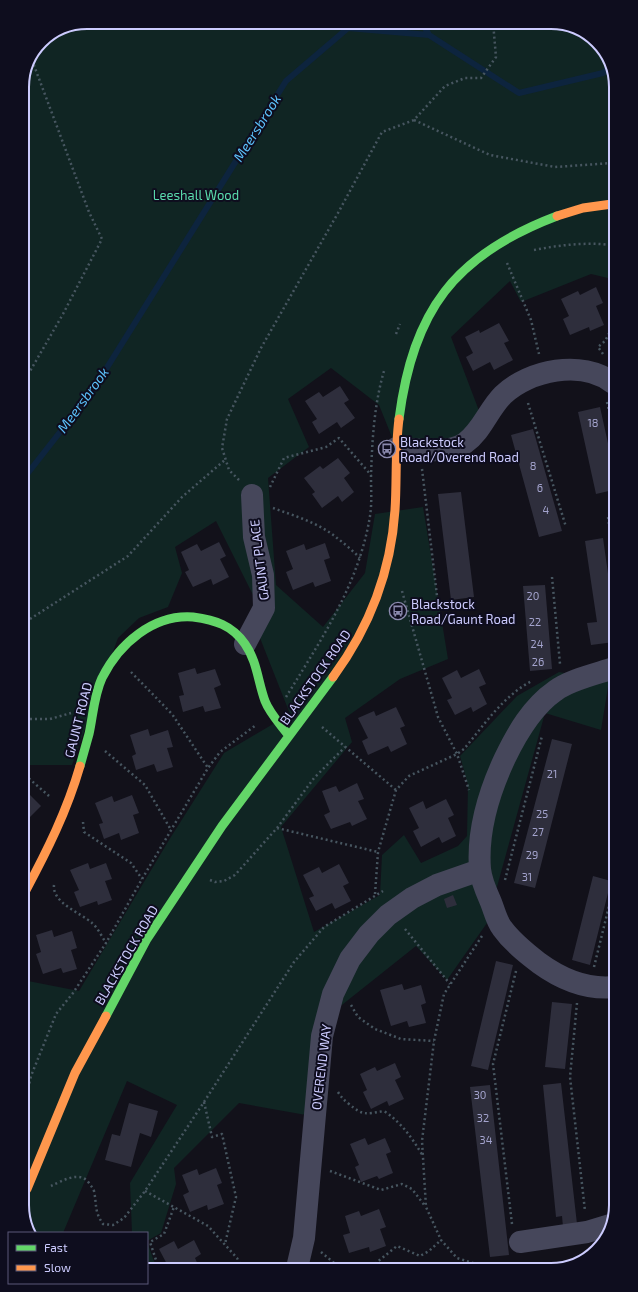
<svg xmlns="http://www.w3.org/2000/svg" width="638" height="1292" font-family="'Exo 2',sans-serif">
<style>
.green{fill:#102523}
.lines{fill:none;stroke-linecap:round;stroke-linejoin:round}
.stream{stroke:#0d243e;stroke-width:6}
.building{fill:#2e2e3c}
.path{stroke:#475660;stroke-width:2.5;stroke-dasharray:2 3;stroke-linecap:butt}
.street{stroke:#46475b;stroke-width:22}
.fast{stroke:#63d668;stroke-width:9}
.slow{stroke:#ff974d;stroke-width:9}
.labels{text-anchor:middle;stroke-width:4;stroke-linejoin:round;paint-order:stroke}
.number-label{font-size:11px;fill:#a4a4ce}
.park-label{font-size:13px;fill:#5adbad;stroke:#0e0d1e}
.poi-label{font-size:13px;fill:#cccbfe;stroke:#0e0d1e;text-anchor:start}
.street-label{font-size:13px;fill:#cccbfe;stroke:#0e0d1e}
.water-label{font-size:14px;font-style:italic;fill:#5cc1fb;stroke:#0e0d1e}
.rim{fill:none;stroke:#cccbfe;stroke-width:2}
</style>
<rect width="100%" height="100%" fill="#12111a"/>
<!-- green -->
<path class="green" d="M87,22h468l35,13 21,27 1,217 -21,-5 -70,28 -11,-21 -59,56 30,79 -18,24 -67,7 -17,-42 -48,-37 -43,31 21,48 -41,31 8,107 47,42 42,-54 10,-59 48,-7 25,152 -48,20 -55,39 7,24 -71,85 33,105 66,-37 2,-40 22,-20 17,28 37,-17 9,-10 1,-51 -8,-29 57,-60 42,-24 50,9 -8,49 -56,-17 -58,210 -40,57 -31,-34 -98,78 -12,91 -67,-12 -65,65 2,16 -15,49 -14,8v-8h-15l-2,-50 47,-78 -50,-24 -64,152h-33l-3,-3 -1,-224 2,-25 51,10 90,-151 55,-87 66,-39 -30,-76 -1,-31 -43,-86 -41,26 7,26 -14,34 -29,11 -21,20 -46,127h-47l-3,-682 19,-42z
M147,1242l10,27h-10z
M400,1263l49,3 -61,1z"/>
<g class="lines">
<!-- stream -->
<path class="stream" d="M422,22l7,13
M24,478l69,-88 193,-309 62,-53 81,7 90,58 84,-20 8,-7"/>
</g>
<!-- building -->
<path class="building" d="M596,287l7,16 -7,3 8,19 -14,6 -1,-4 -19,8 -7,-16 6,-3 -8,-17 17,-8 2,4z
M499,323l10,18 -5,2 9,17 -19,10 -4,-8 -17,9 -7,-14 7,-4 -8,-16 14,-7 1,3z
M340,386l9,14 -5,3 11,15 -14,10 -4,-6 -18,12 -7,-12 5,-3 -12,-18 14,-9 4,5z
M600,407l13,59v24l-17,4 -18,-82z
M533,429l29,102 -23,6 -28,-102z
M338,458l12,15 -6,5 10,14 -12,10 -4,-6 -16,12 -10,-14 3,-2 -11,-14 16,-12 3,3z
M461,492l13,105 -23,3 -13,-106z
M603,538l10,71 1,33 -23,3 -4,-22 10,-1 -12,-81z
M219,542l7,14 -6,3 9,18 -16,8 -2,-6 -18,8 -8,-15 4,-2 -8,-18 16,-8 4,7z
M325,543l5,15 -6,2 7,21 -16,6 -2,-5 -20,8 -7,-18 7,-3 -7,-18 18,-7 2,6z
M545,585l7,84 -22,2 -7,-85z
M195,668l2,6 18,-5 6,16 -7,3 7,20 -16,4 -2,-6 -20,6 -4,-16 5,-1 -6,-22z
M479,669l7,15 -7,3 8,17 -14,8 -2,-5 -16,8 -8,-15 5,-2 -10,-20 15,-8 4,8z
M396,707l9,19 -5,2 7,16 -16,8 -3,-6 -20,9 -6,-14 6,-3 -10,-20 16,-7 2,5z
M148,729l2,7 18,-6 5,17 -6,1 6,19 -16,5 -3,-8 -18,6 -4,-14 4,-2 -6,-19z
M552,739l20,5 -37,144 -21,-5z
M357,783l7,16 -6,2 9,18 -15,7 -2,-4 -19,7 -7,-14 6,-3 -8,-21 14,-5 3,6z
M25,790l16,16 -16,16z
M132,795l7,18 -6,2 6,18 -18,7 -2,-7 -15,6 -5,-15 4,-1 -8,-20 17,-7 2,6z
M446,799l8,16 -6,3 8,18 -14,7 -3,-6 -18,10 -8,-16 6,-3 -10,-20 14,-7 3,8z
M88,863l2,6 16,-6 6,16 -7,2 7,19 -14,5 -1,-4 -17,6 -6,-15 5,-2 -9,-20z
M339,864l10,19 -6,3 8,15 -16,8 -3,-6 -16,8 -7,-13 5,-2 -11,-21 16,-8 3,6z
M593,876l18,5 -21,84 -18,-5z
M453,895l4,10 -10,3 -3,-9z
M52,930l2,7 18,-6 5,17 -6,2 6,19 -14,4 -2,-5 -18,6 -7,-20 5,-2 -5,-17z
M496,961l17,4 -25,105 -17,-4z
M402,984l2,6 17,-5 5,18 -5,2 5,18 -17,4 -2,-6 -16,5 -11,-36z
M552,1002l20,2 -7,65 -20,-2z
M614,1024h1v33l-5,-1z
M395,1063l6,14 -6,3 9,19 -15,7 -2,-5 -16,8 -8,-17 4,-2 -7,-16 15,-7 2,4z
M615,1079l1,48h-1l-7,-47z
M561,1083l16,141 -14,3 -1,-11 -6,1 -13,-132z
M490,1085l19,170 -19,2 -20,-170z
M129,1103l29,8 -7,26 -11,-4 -9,34 -26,-7 7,-26 8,2z
M365,1138l3,7 17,-7 6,14 -5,2 7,19 -14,6 -2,-3 -16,6 -6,-15 4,-2 -9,-21z
M216,1168l6,15 -5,2 7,19 -16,6 -1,-5 -17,7 -7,-17 6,-3 -7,-17 15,-6 2,6z
M379,1209l7,18 -6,2 6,17 -16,6 -1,-5 -20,6 -6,-18 7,-2 -5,-17 14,-5 2,5z
M194,1240l7,14 -6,4 5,11h-33l2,-1 -10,-19 15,-8 4,8z"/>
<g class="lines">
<!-- path -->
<path class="path" d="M551,22l1,2 44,18
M414,120l76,35 65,12 57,-4
M534,250c26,-5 51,-8 78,-5
M507,263l24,57 8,34
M396,334l4,-10
M603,354l-5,-7 7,-6 7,-13
M23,389l6,-16 34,-59 39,-75 -13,-27 -57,-152
M607,402l6,27
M528,403l38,124
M422,469l15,127
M239,480l-10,-10 -7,-22 5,-29 34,-71 77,-135 44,-81 32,-12 31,-34 20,-8h16l15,-21 -3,-35
M270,487l14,-29 42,-11 13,-9 32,37
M273,508c22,8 46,15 64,30 8,6 16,13 23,20
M608,517l5,35
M552,577l8,87
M402,591l36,126 19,37 12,36
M24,627l6,-8 98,-63 54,-59 44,-38
M131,672l41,42 36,54
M286,697c35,-57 73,-113 84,-181 2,-12 1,-26 1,-39 1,-35 3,-72 13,-106
M25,719h25l21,-6
M322,727l74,63
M105,751l40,34 26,45
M25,775l24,21
M83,822l1,10 47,31 11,16
M277,828l101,24
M210,880l5,2 9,-1 11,-6 42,-47 37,-50 31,-31
M505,880l37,-144
M54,885c-2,18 27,28 38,38 6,5 10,14 14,20
M375,894l3,-42 18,-62 13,-14 48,-22 7,-5c20,-24 40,-54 68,-68
M405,929l45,55
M482,936l-38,58 -10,47 -12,100 4,66 15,33 16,18 19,6 20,2
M594,967l21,-85
M577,1003l-7,74 15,134
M351,1005l7,12 17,12 26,10 33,2
M338,1092c3,5 6,8 11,12 14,12 17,10 35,7 18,12 28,27 39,45
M26,1098l5,-22 25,-62 17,-21 33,-50 36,-64 66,-111 12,-16 36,-27
M204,1102l8,35 10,-3 14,63 -11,47
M330,1171l51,19 21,-6 10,5 13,17
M51,1186c11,-5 29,-16 38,-3 2,3 4,5 5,8 3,14 0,20 9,33l10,1 11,-7 21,-27 59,-89 90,-140 30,-35 59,-36
M145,1191l63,35 29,32 5,10
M512,1224l-19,-160 23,-93
M321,1252l18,15
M507,1266l9,-4
M371,1267l26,-21 23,10 9,-5 12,-11
M159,1269l-9,-27 14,-8 10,-27"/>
<!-- street -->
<path class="street" d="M396,448c20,1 52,7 69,-5 17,-12 23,-33 38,-48 26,-25 79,-36 110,-12
M245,644l19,-36 -1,-33 -9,-38 -2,-42
M614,668c-18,6 -45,12 -59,23 -23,16 -38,42 -50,67 -16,34 -28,72 -25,111 1,10 6,22 10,31 4,9 6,20 12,28 10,14 24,25 37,35 22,16 49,27 76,24
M520,1242l67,-10 23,-7
M297,1268l7,-30 18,-202 11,-42 17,-35 19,-25 19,-19 24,-17 25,-13 43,-15"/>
<!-- fast -->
<path class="fast" d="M399,419c14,-108 55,-164 158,-203
M80,766c3,-11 6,-21 9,-32 4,-18 5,-39 13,-56 17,-34 51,-64 91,-61 22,3 39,8 52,27 12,17 13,38 20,57 5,13 16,24 24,35
M106,1016l41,-77 75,-113 111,-149"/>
<!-- slow -->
<path class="slow" d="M557,216l26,-8 29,-4
M333,677c36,-49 58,-106 62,-167 2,-30 0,-61 4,-91
M25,892c22,-41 42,-81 55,-126
M27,1189l48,-116 31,-57"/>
</g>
<!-- icons -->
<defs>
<symbol id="bus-ring" viewBox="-11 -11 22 22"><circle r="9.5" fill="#0e0d1e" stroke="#8b8aae" stroke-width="1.5"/><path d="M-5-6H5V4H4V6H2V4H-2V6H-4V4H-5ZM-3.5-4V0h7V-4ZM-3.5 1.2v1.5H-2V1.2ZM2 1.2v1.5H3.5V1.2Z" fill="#8b8aae"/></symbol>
</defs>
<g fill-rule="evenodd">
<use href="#bus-ring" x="377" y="439" width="20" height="20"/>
<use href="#bus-ring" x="388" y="601" width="20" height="20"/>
</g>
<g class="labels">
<!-- number labels -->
<g class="number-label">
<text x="593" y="427">18</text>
<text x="533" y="470">8</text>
<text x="540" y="492">6</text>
<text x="546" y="514">4</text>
<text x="533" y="600">20</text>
<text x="535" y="626">22</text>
<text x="537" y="648">24</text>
<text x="538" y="666">26</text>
<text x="552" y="778">21</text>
<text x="542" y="818">25</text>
<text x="538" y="836">27</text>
<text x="532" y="859">29</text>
<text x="527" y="881">31</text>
<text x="480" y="1099">30</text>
<text x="483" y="1122">32</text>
<text x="486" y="1144">34</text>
</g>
<!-- park labels -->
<g class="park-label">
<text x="196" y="200">Leeshall Wood</text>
</g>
<!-- poi labels -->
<g class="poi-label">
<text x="400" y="447">Blackstock<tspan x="400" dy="15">Road/Overend Road</tspan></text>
<text x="411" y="609">Blackstock<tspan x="411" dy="15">Road/Gaunt Road</tspan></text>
</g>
<!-- street labels -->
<g class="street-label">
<text transform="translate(259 560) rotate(-97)" y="5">GAUNT PLACE</text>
<text transform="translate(315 677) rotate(-55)" y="5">BLACKSTOCK ROAD</text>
<text transform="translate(78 720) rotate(-76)" y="5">GAUNT ROAD</text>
<text transform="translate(126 955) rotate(-60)" y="5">BLACKSTOCK ROAD</text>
<text transform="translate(321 1067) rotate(-83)" y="5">OVEREND WAY</text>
</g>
<!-- water labels -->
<g class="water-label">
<text transform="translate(257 128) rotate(-58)" y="5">Meersbrook</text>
<text transform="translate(83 400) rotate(-54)" y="5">Meersbrook</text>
</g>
</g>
<!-- crop -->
<path d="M0 0H638V1292H0ZM87 29H551A58 58 0 0 1 609 87V1205A58 58 0 0 1 551 1263H87A58 58 0 0 1 29 1205V87A58 58 0 0 1 87 29Z" fill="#0e0d1e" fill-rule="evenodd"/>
<path class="rim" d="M87 29H551A58 58 0 0 1 609 87V1205A58 58 0 0 1 551 1263H87A58 58 0 0 1 29 1205V87A58 58 0 0 1 87 29Z"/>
<!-- legend -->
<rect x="8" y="1232" width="140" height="52" fill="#0e0d1e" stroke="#5a5978"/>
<rect x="16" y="1245" width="20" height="6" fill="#63d668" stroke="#5a5978"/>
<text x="44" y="1252" font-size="12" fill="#cccbfe">Fast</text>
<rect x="16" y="1265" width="20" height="6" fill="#ff974d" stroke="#5a5978"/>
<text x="44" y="1272" font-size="12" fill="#cccbfe">Slow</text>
</svg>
